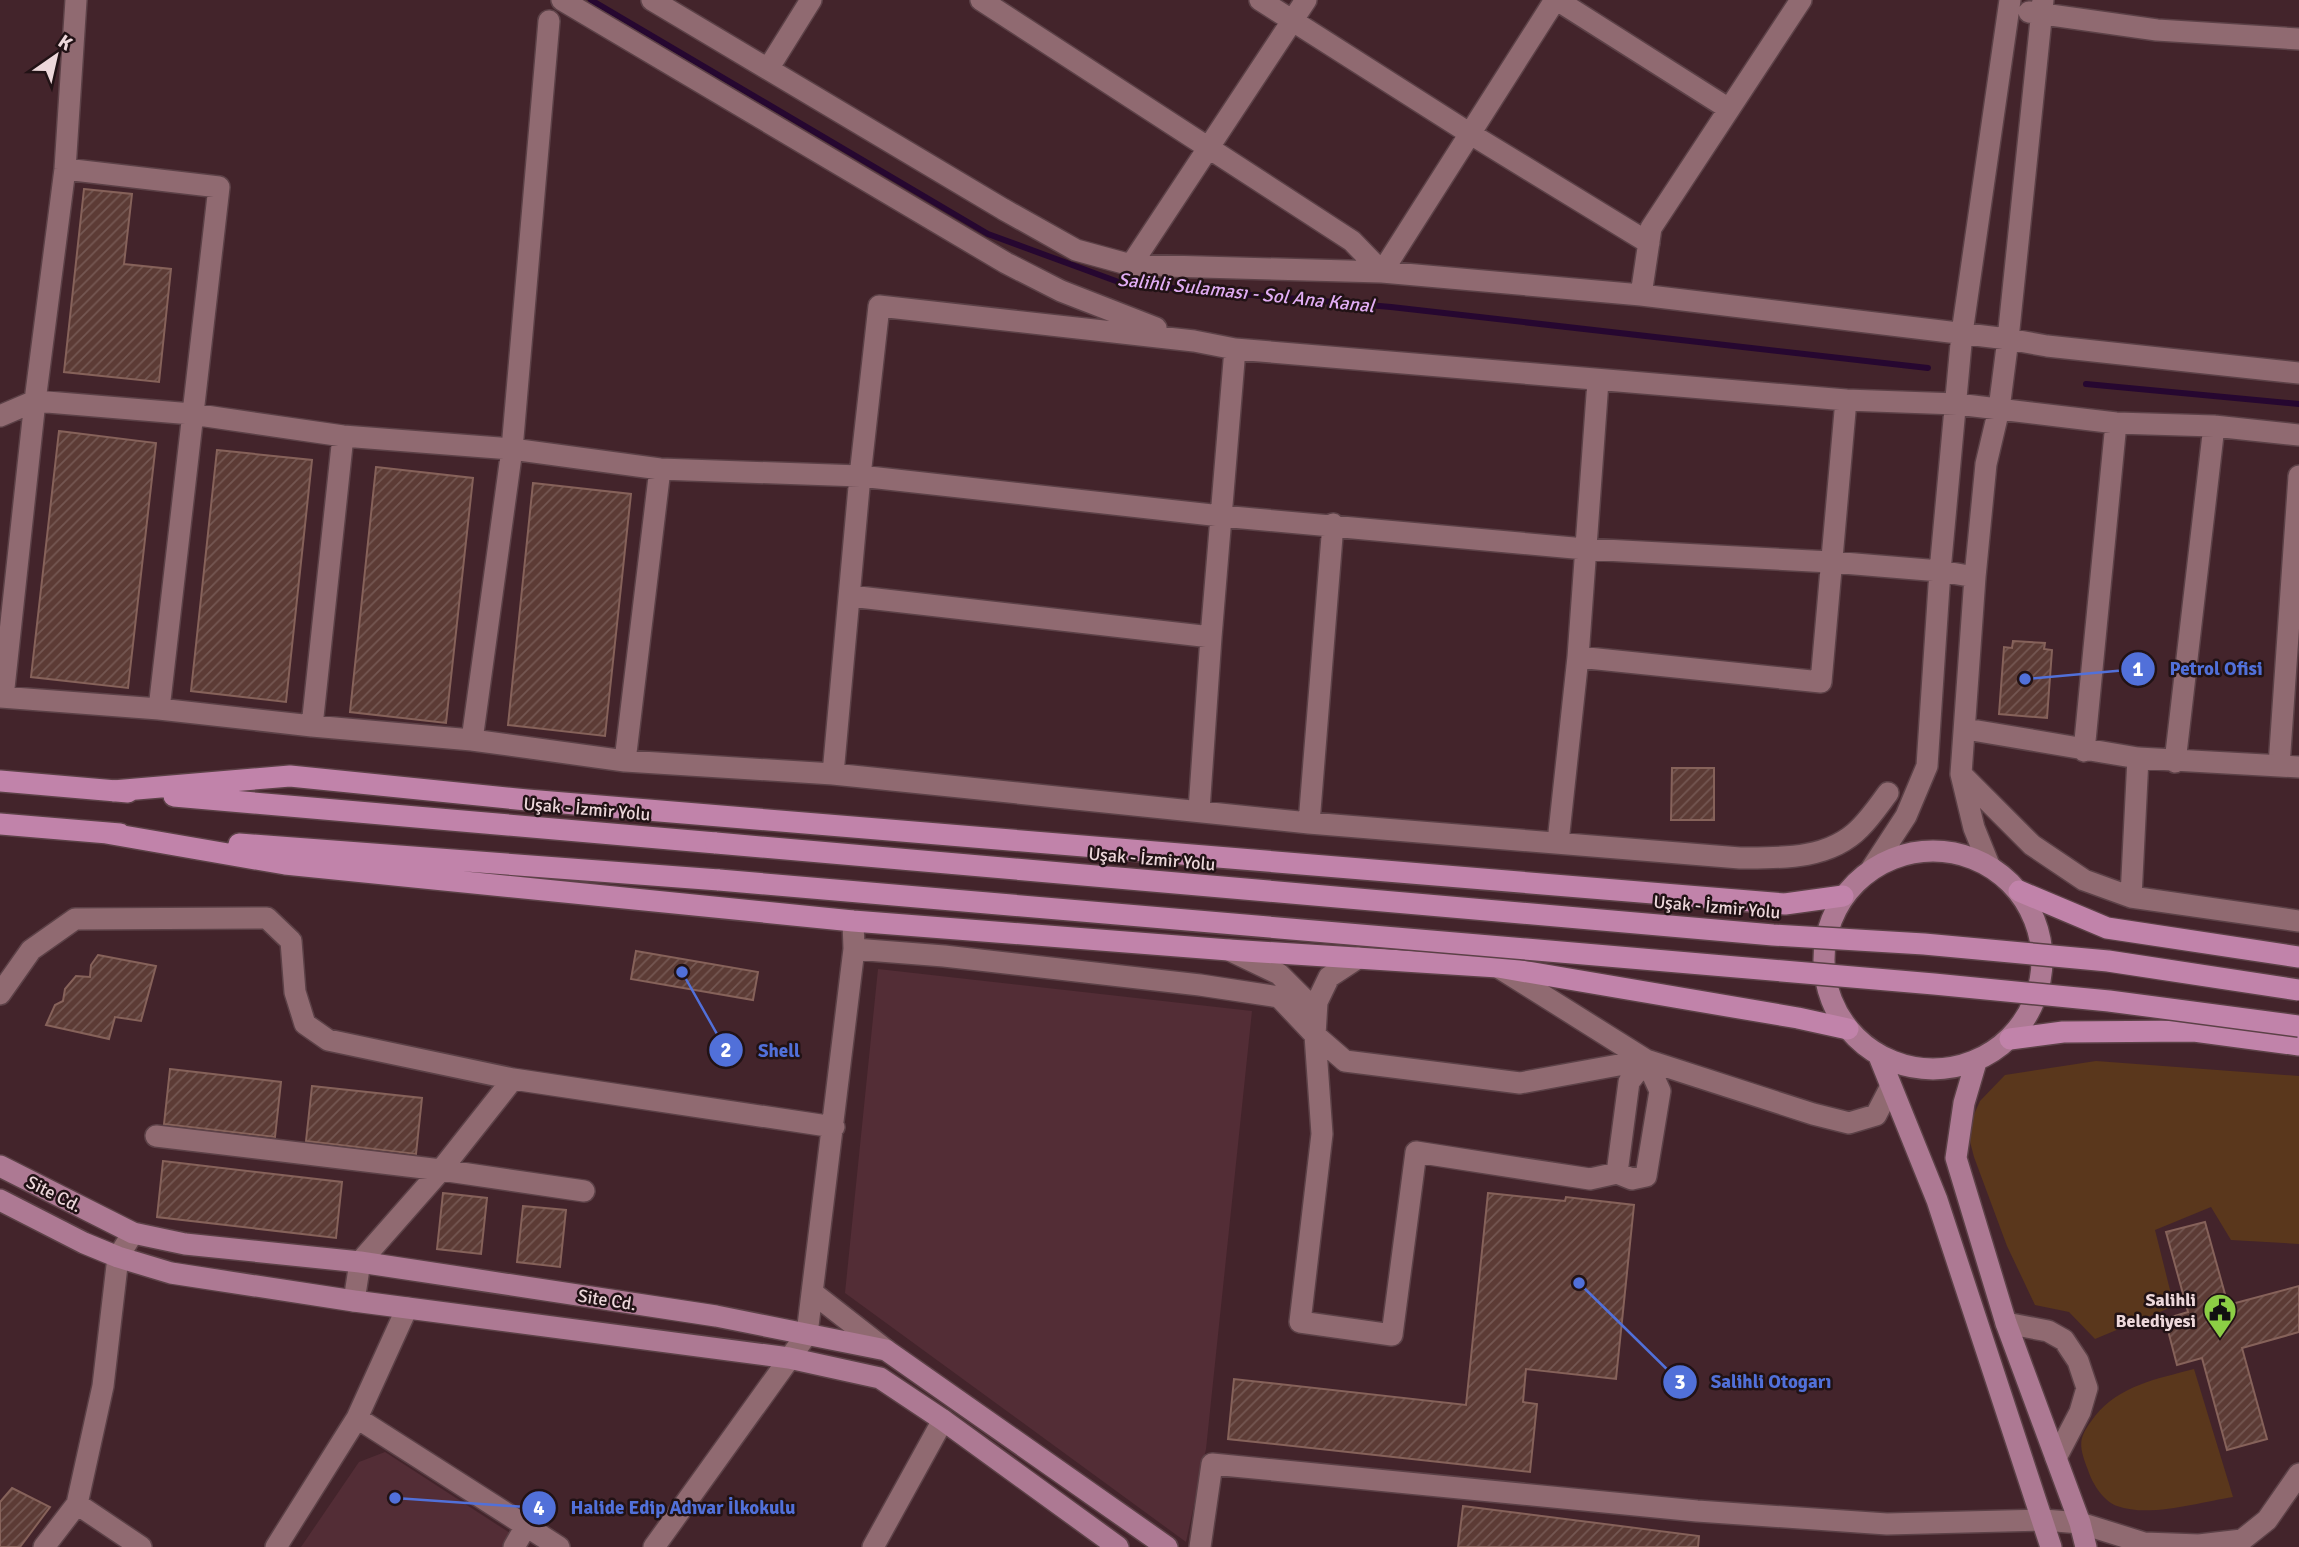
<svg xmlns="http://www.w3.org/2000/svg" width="2299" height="1547" font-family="Signika,sans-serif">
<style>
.built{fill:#532d36}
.grass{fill:#5a371c}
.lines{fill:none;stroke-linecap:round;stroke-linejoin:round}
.stream{stroke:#260730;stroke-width:6}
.building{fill:url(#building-hatch);stroke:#86625a;stroke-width:2}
.minor-casing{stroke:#5c4147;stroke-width:24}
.major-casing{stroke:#5c4147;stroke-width:24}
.highway-casing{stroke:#5c4147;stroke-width:24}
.minor{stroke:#906a71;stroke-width:21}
.major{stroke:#ad7993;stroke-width:21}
.highway{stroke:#c183aa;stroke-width:21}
.highway-bridge-casing{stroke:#5c4147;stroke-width:24;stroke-linecap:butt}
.highway-bridge{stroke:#c183aa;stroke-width:21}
.labels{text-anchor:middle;stroke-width:5;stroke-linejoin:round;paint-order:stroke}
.street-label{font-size:18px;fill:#edd8db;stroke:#211215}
.poi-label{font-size:18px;font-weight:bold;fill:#edd8db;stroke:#211215;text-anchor:end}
.water-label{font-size:19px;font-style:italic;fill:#e1adf4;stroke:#211215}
.leader{fill:none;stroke:#5170d9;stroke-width:2.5}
.callout-dot{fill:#5170d9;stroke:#211215;stroke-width:2.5}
.mark-label{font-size:21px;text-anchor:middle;font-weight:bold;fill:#fff}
.callout-label{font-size:19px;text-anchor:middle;font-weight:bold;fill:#5170d9;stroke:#211215;stroke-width:5;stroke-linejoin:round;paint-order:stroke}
</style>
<defs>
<pattern id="building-hatch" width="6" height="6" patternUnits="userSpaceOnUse" patternTransform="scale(1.75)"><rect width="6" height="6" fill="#5c3b35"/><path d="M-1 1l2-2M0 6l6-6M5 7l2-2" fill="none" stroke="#745752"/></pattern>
</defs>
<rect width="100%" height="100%" fill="#43242b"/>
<!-- built -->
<path class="built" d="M878,969l374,42 -46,438 -20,93 -341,-249z
M385,1452l128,83 -7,12h-205l58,-85z"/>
<!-- grass -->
<path class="grass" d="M2096,1061l203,15v168l-68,-4 -20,-33 -56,23 19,76 -79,33 -26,-27 -34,-7 -28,-59 -33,-89 -7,-27 13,-29 25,-26z
M2194,1369l39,128c-33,5 -83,21 -116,9 -14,-5 -25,-23 -29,-36 -10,-26 -10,-32 7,-54 25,-31 62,-37 99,-47z"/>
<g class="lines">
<!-- stream -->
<path class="stream" d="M591,0l397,234 136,50 267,23 537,61
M2086,384l213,20"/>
</g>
<!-- building -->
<path class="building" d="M84,189l48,5 -8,70 47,5 -12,113 -95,-10z
M59,431l97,12 -28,245 -97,-11z
M217,450l95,10 -26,242 -95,-11z
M376,467l97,11 -27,245 -96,-11z
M533,483l98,11 -26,242 -97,-11z
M2013,641l32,2 -1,6 8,1 -5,68 -48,-4 5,-67 8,1z
M1672,768h42v52h-43z
M636,951l122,21 -5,28 -122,-21z
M98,955l58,11 -15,55 -26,-4 -6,22 -63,-14 9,-20 8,-4 2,-12 11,-13 14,1 1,-12z
M170,1069l111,13 -6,55 -111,-13z
M312,1086l110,12 -6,56 -110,-13z
M163,1161l179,21 -6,56 -179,-21z
M443,1193l44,5 -6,56 -44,-5z
M1488,1193l77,8 1,-4 68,8 -18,174 -90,-10 -3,33 14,2 -7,68 -302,-33 6,-60 232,26z
M523,1206l43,4 -6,57 -43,-5z
M2205,1222l23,83 71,-19v46l-57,16 25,91 -40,11 -25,-92 -25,7 -12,-46 23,-7 -22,-80z
M12,1488l38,19 -30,40h-20v-45z
M1463,1506l236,30 -1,11h-240z"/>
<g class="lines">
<defs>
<path id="minor" d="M562,0l444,263 55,28 95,37
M652,0l351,209 73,41 55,15 251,7 259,23 367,44 39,7 252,27
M981,0l371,241 30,31 173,-272
M1260,0l209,133 180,110
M1557,0l172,109
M2029,12l128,18 142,9
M768,69l43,-69
M65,169l154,18 -60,522
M1131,265l175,-265
M1641,295l10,-67 150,-228
M0,416l35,-15 157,13 151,22 169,13 148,20 200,7 361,40 364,33 246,13 109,9 35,6
M850,596l361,41
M1578,657l243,25 25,-282
M0,697l159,12 153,17 160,14 153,21 208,13 476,49 431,35c40,0 89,2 120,-30 11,-11 19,-23 28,-35
M3,697l32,-296 30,-232 11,-169
M312,726l31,-290
M1966,729l172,29 161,9
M472,740l40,-291 37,-428
M2084,751l32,-328
M2138,758l-7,139 168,24
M625,761l35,-292
M2175,762l39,-336
M2279,766l20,-290
M833,774l27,-298 19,-170 315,35 41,8 611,51 111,4 159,19 98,3 85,9
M1963,776l69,69 52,35 47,17
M1199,810l12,-173 24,-288
M1309,823l24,-299
M1558,842l20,-185 20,-276
M1989,865l-15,-37 -13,-54 14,-197 11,-113 13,-55 9,-70 35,-339
M1872,868l34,-52 21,-50 13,-195 22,-238 48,-333
M854,949l90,7 256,29 79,12 36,38 30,26 175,22 126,-23 167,54 36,9 27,-8 14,-27
M1229,950l50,24 25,25 11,36 2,-33 12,-25 29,-19
M0,994l31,-44 44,-31 192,-1 24,23 4,51 10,32 23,16 185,39 321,48
M1315,1035l7,99 -22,188 92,13 24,-183 174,27 27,-6 15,6 14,-3 14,-85 -14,-31 -148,-93
M156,1136l285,34 143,21
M1617,1173l12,-91 17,-22
M813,1293l73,57
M354,1301l6,-39 81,-92 72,-91
M2006,1323l42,8 16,9 14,21 9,27 -7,24 -24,46
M357,1418l202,129
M77,1504l64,43
M44,1547l33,-43 26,-118 15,-129 15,-24
M276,1547l81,-129 50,-110
M514,1547l12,-21
M654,1547l153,-213 47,-385 -1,-28
M873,1547l70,-127
M1200,1547l12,-83 485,47 190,13 157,-4 36,3 64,20 55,2 43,-5 25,-20 32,-46"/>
<path id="major" d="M1824 960a109 109 0 1 1 218 0a109 109 0 1 1-218 0Z
M1879,1056l58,144 114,347
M1976,1062l-12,41 -8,55 50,165 74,200 6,24
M0,1166l133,67 52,11 175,18 356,54 170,34 281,197
M0,1200l84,43 34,14 53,16 183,28 435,57 91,20 63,42 175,127"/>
<path id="highway" d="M0,781l128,11
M113,791l177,-15 237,24 1258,104 58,-8
M174,796l542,47
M0,824l120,10
M106,833l179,31 568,57 376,29 269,17 300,51 50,11
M239,844l480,36
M2019,891l88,37 192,29
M2010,1039l53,-7 131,-1 105,14"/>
</defs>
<!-- minor casing -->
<use href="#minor" class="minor-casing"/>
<!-- major casing -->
<use href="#major" class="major-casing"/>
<!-- highway casing -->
<use href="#highway" class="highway-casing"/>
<!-- minor -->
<use href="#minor" class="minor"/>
<!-- major -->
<use href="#major" class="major"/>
<!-- highway -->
<use href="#highway" class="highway"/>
<defs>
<path id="highway-bridge" d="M716,843l1057,92 151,9 184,17 191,29
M719,880l1215,104 175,17 190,25"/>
</defs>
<!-- highway-bridge casing -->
<use href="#highway-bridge" class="highway-bridge-casing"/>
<!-- highway-bridge -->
<use href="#highway-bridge" class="highway-bridge"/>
</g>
<!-- icons -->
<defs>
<symbol id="civic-pin" viewBox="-11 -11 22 30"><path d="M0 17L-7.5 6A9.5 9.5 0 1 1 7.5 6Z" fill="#8cce45" stroke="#211215"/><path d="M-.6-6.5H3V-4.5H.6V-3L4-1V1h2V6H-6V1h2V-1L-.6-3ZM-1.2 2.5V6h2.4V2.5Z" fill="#111"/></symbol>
</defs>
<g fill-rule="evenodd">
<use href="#civic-pin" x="2201" y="1291" width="38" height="52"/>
</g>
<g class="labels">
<!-- street labels -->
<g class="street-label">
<text transform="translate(587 809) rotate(5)" y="6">Uşak - İzmir Yolu</text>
<text transform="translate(1152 859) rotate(5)" y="6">Uşak - İzmir Yolu</text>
<text transform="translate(1717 907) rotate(5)" y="6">Uşak - İzmir Yolu</text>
<text transform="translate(54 1194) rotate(27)" y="6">Site Cd.</text>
<text transform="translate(607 1300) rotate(9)" y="6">Site Cd.</text>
</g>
<!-- poi labels -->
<g class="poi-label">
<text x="2196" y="1306">Salihli<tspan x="2196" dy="21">Belediyesi</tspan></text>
</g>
<!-- water labels -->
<g class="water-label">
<text transform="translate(1246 292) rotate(6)" y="7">Salihli Sulaması - Sol Ana Kanal</text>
</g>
</g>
<!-- callouts -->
<path class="leader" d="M2025 679L2138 669M682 972L726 1050M1579 1283L1680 1382M395 1498L539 1508"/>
<g class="callout-dot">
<circle cx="2025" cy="679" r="7"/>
<circle cx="682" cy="972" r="7"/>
<circle cx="1579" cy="1283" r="7"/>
<circle cx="395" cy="1498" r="7"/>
<circle cx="2138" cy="669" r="18"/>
<circle cx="726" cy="1050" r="18"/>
<circle cx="1680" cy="1382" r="18"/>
<circle cx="539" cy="1508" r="18"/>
</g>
<g class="mark-label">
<text x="2138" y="676">1</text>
<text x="726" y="1057">2</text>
<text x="1680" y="1389">3</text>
<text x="539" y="1515">4</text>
</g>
<g class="callout-label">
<text x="2216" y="675">Petrol Ofisi</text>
<text x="779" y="1057">Shell</text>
<text x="1771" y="1388">Salihli Otogarı</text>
<text x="683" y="1514">Halide Edip Adıvar İlkokulu</text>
</g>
<!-- north arrow -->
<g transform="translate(56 56) rotate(34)" stroke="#211215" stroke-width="5" paint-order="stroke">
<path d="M0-5L12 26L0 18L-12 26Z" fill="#edd8db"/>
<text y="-10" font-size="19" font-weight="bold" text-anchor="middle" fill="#edd8db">K</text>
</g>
</svg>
